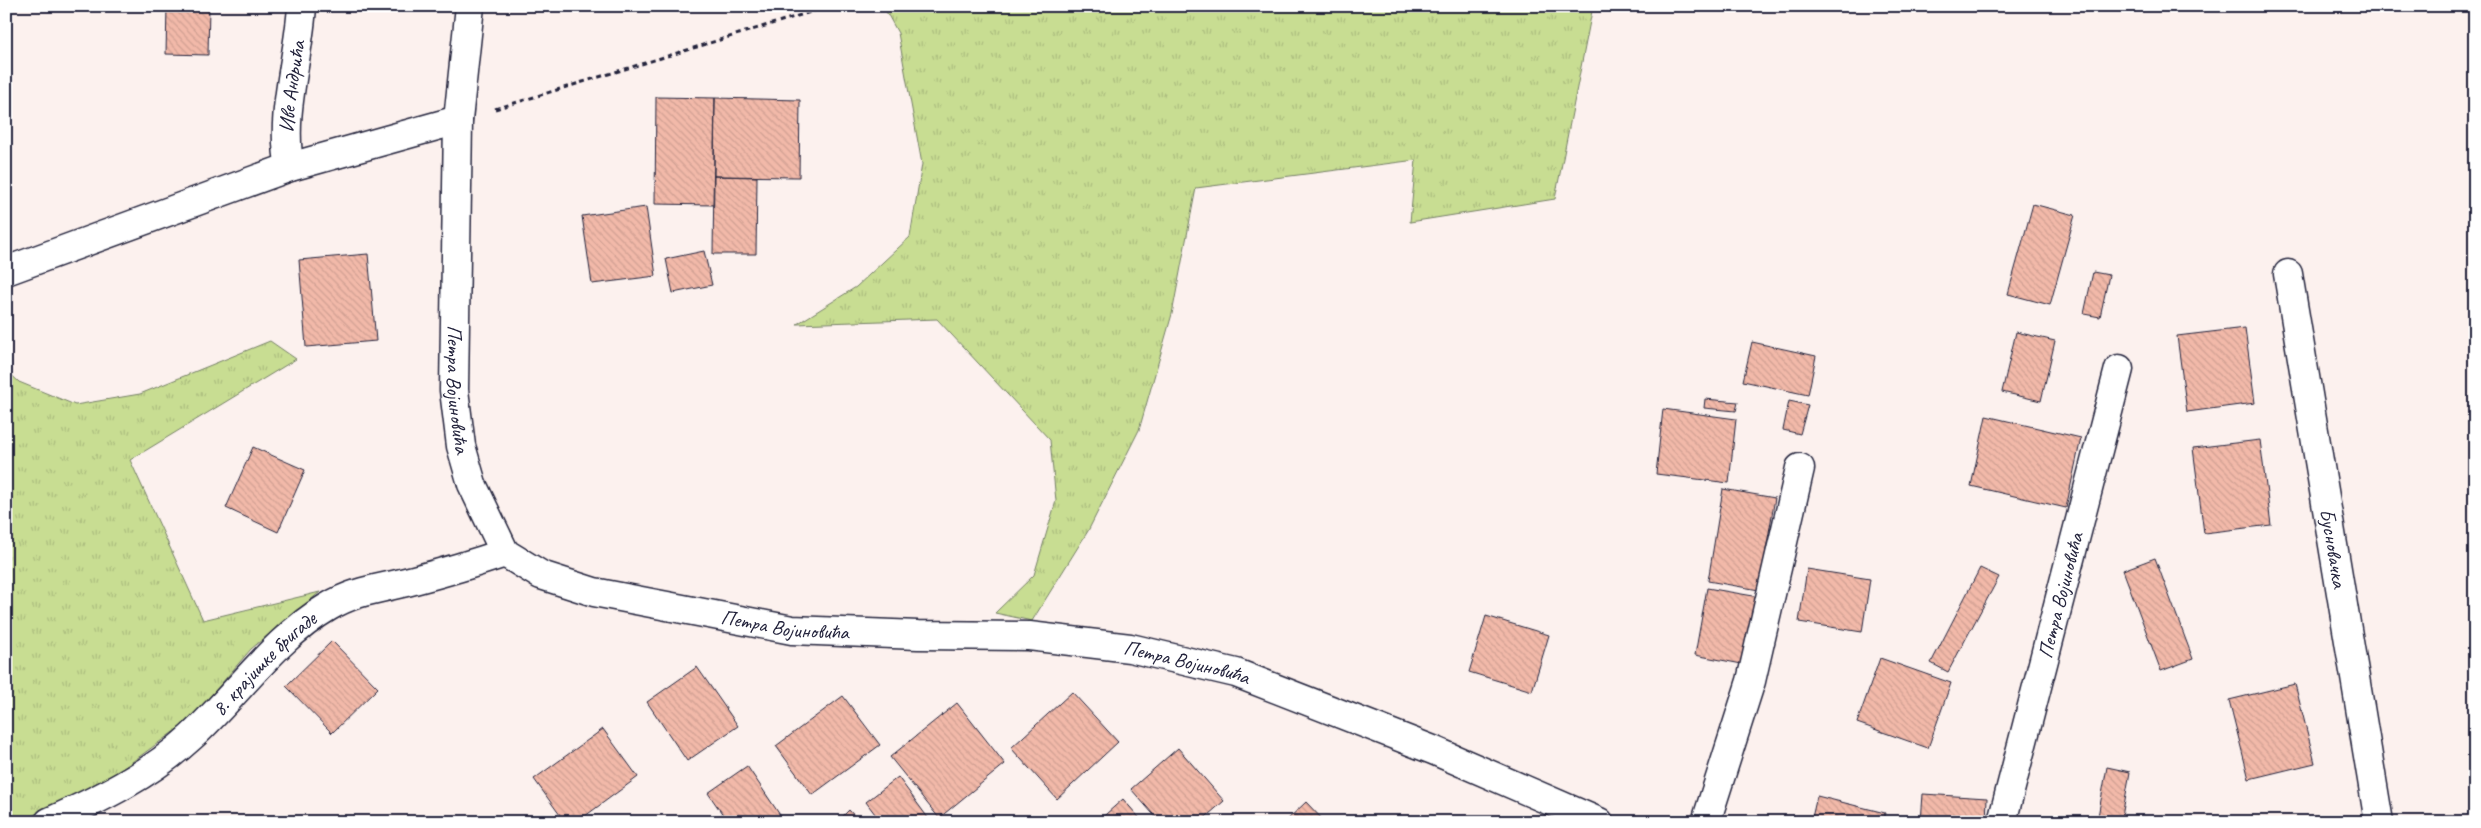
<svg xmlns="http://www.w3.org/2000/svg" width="2481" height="828" font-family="Caveat,sans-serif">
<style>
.grass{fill:url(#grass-tufts);stroke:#758066}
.building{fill:url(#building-back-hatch);stroke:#22223b}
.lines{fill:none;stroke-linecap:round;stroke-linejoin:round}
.minor-casing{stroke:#22223b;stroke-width:31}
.path{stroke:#22223b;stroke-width:3;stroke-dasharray:5 4;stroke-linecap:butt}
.minor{stroke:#fff;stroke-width:28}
.labels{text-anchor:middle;stroke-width:4;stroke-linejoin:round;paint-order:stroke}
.street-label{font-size:21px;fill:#22223b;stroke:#fff}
</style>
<defs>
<pattern id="grass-tufts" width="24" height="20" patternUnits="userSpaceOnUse" patternTransform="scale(1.25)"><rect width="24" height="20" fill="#c8dd92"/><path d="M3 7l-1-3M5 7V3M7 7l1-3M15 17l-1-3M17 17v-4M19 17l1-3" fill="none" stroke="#acbd7f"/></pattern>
<pattern id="building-back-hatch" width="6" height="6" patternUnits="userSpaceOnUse" patternTransform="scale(1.25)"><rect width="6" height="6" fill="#f2b9a9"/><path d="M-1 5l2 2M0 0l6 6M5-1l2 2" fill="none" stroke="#cf9f92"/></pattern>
</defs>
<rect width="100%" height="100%" fill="#fcf1ee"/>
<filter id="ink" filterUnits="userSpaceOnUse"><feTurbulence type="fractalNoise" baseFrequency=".02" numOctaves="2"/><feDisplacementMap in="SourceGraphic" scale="10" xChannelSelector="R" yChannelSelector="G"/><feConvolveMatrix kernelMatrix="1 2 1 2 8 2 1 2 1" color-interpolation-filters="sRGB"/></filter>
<g filter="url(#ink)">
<!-- grass -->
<path class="grass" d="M883,6h710l-38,193 -145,23 6,-62 -220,28 -24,126 -33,116 -51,101 -56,90 -37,-8 39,-38 22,-74 -6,-61 -113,-121 -140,5 59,-37 54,-50 12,-73 -24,-131z
M270,341l26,18 -166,101 73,160 117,-28 -69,57 -60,70 -81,59 -91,44h-13v-452l13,12 56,23 65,-11z"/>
<!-- building -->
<path class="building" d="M167,6h42l-1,49 -42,-1z
M6,18h5l-1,71h-4z
M656,97l59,1 -2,107 -58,-1z
M715,98l85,2 -1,77 -85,-1z
M714,176l43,1 -1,77h-43z
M2033,204l42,11 -25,90 -42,-11z
M646,207l10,69 -64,8 -10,-68z
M704,251l8,34 -39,8 -7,-34z
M368,254l8,87 -70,6 -7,-87z
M2093,272l16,3 -9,42 -16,-3z
M2245,328l10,75 -68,9 -10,-76z
M2016,332l39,9 -14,60 -39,-9z
M1752,342l64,14 -8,39 -65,-14z
M1705,399l33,3 -2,9 -32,-3z
M1789,401l19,4 -8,29 -17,-4z
M1663,409l73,10 -7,64 -73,-9z
M1986,416l95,22 -15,70 -95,-22z
M2260,440l11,85 -67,8 -11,-85z
M253,447l52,23 -27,62 -52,-24z
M1723,489l52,9 -16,92 -51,-9z
M2155,558l38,101 -32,12 -38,-101z
M1980,568l19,9 -51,95 -17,-9z
M1807,569l63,10 -8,53 -63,-10z
M1707,588l52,9 -12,68 -52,-10z
M1486,616l63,19 -17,56 -63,-19z
M332,641l46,47 -46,45 -46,-47z
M1880,658l71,25 -23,65 -71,-25z
M697,667l41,59 -51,35 -40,-59z
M2295,684l20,79 -66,16 -20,-79z
M1072,692l46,50 -61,57 -46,-51z
M843,696l37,49 -68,50 -36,-49z
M957,703l48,61 -66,54 -49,-61z
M603,729l35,48 -61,45h-12l-31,-43z
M1178,748l46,53 -24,21h-40l-29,-33z
M747,766l37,55 -2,1h-54l-20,-29z
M2107,767l23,5 -9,50h-24z
M898,777l33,45h-50l-15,-20z
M1923,794l64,4 -1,24h-65z
M1817,796l68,17 -2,9h-72z
M1123,799l20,23h-46z
M1306,802l19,20h-40z
M849,810l11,12h-23z"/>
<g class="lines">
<defs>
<g id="minor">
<path id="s1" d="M470,6l-12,114 -4,270 7,56 11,38 33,69 36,22 53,17 198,38 126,5 111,1 101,12 106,25 197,77 166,72"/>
<path id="s2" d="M290,167c-11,-51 9,-109 12,-161"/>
<path d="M6,271l284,-104 168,-47"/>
<path id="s3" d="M2288,274l91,548"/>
<path id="s4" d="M49,822c51,-23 101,-47 142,-85 45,-41 84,-99 137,-130 30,-18 54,-18 86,-27 31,-8 61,-17 91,-27"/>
<path d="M1706,822l45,-141 49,-213"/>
<path id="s5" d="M2002,822l117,-453"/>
</g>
</defs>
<!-- minor casing -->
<use href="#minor" class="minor-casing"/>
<!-- path -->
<path class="path" d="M495,109l335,-103"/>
<!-- minor -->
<use href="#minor" class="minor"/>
</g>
</g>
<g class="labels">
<!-- street labels -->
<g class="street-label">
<text dy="7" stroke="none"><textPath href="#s2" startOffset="81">Иве Андрића</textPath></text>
<text dy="7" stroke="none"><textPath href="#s1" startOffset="384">Петра Војиновића</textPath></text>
<text dy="7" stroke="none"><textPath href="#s3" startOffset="278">Бусновачка</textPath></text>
<text dy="7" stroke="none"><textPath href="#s5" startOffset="234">Петра Војиновића</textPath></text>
<text dy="7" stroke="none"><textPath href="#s1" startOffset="849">Петра Војиновића</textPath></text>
<text dy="7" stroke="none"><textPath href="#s1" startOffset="1254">Петра Војиновића</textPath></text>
<text dy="7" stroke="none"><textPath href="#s4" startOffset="270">8. крајишке бригаде</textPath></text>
</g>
</g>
<!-- margin -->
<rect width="2481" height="828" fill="none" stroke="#fff" stroke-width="25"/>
<rect x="12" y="12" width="2456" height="803" fill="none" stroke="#22223b" stroke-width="2" filter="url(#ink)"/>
</svg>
